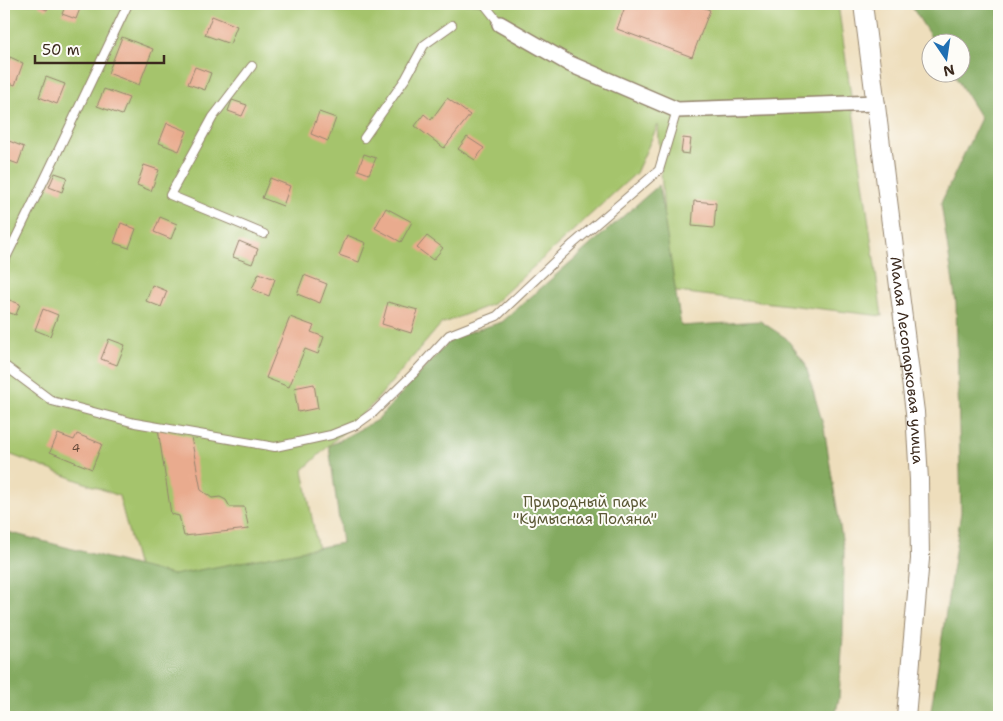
<svg xmlns="http://www.w3.org/2000/svg" width="1003" height="721" font-family="'Shantell Sans',sans-serif">
<style>
.green{fill:#a5c46c;stroke:#707745}
.forest{fill:#84aa60;stroke:#606a3f}
.building{fill:#e9ab8e}
.lines{fill:none;stroke-linecap:round;stroke-linejoin:round}
.service-casing{stroke:#94846d;stroke-width:10}
.minor-casing{stroke:#94846d;stroke-width:18}
.tertiary-casing{stroke:#94846d;stroke-width:20}
.service{stroke:#fff;stroke-width:8}
.minor{stroke:#fff;stroke-width:15}
.tertiary{stroke:#fff;stroke-width:18}
.labels{text-anchor:middle;stroke-width:4;stroke-linejoin:round;paint-order:stroke}
.number-label{font-size:12px;fill:#664a3a}
.street-label{font-size:15px;fill:#3b2a1e;stroke:#fdfcf7}
.park-label{font-size:15px;fill:#5b5835;stroke:#fdfcf7}
</style>
<rect width="100%" height="100%" fill="#fdfcf7"/>
<filter id="ink" filterUnits="userSpaceOnUse"><feTurbulence type="fractalNoise" baseFrequency=".02" numOctaves="2"/><feDisplacementMap in="SourceGraphic" scale="10" xChannelSelector="R" yChannelSelector="G"/><feConvolveMatrix kernelMatrix="1 2 1 2 8 2 1 2 1" color-interpolation-filters="sRGB"/></filter>
<filter id="wash" filterUnits="userSpaceOnUse"><feTurbulence type="fractalNoise" baseFrequency=".0096" numOctaves="4" result="noise"/><feDisplacementMap in="SourceGraphic" scale="20" xChannelSelector="R" yChannelSelector="G"/><feGaussianBlur stdDeviation="1.12" result="paint"/><feColorMatrix in="noise" values="0 0 0 0 0 0 0 0 0 0 0 0 0 0 0 0 0 1.4 0 .05"/><feComposite in="paint" operator="in"/></filter>
<g filter="url(#wash)">
<rect width="100%" height="100%" fill="#eedebc"/>
<!-- green -->
<path class="green" d="M4,4h834l44,312 -213,-25 -11,-166 -22,48 -143,131 -52,20 -69,81 -69,65 35,187 -169,28 -50,-189 -110,-42 -5,9z"/>
<!-- forest -->
<path class="forest" d="M910,4h89v713h-69l31,-205 -5,-209 -15,-100 40,-85 -28,-45 7,-1v-30h-26z
M659,185l22,141 79,-5 26,17 19,25 19,65 20,123 -1,84 -4,63 -4,19h-831v-186l169,44 169,-32 -13,-97 48,-26 76,-83 49,-15z"/>
<g id="blocks">
<!-- building -->
<path class="building" d="M40,4h9l-2,6 -8,-3z
M66,4h10l5,2 -5,13 -14,-5z
M626,4h68l16,6 -18,47 -75,-28z
M212,16l25,10 -7,18 -25,-9z
M122,37l31,12 -14,36 -31,-12z
M10,57l13,6 -8,22 -11,-4v-8z
M195,67l16,6 -6,17 -17,-6z
M46,77l19,7 -8,20 -18,-7z
M104,89l25,9 -7,17 -25,-9z
M447,98l23,17 -26,33 -29,-22 9,-12 7,6z
M232,100l15,5 -5,11 -14,-5z
M319,112l17,6 -8,23 -17,-7z
M167,123l20,8 -8,20 -20,-8z
M467,137l17,11 -9,12 -17,-11z
M683,138l8,1 -2,15 -8,-1z
M9,141l15,6 -6,17 -14,-5v-5z
M364,154l12,4 -7,16 -11,-4z
M144,165l15,5 -8,21 -14,-6z
M55,173l12,4 -5,15 -13,-5z
M270,178l20,8 -7,20 -21,-8z
M694,201l22,2 -2,25 -22,-2z
M386,208l26,14 -11,20 -26,-14z
M160,217l17,7 -6,15 -17,-7z
M121,223l15,6 -7,19 -15,-5z
M347,235l19,8 -7,19 -20,-7z
M427,236l16,12 -10,12 -16,-12z
M239,241l19,8 -6,15 -19,-7z
M259,273l16,6 -6,17 -17,-7z
M304,275l23,9 -7,19 -23,-9z
M152,285l15,6 -6,16 -15,-6z
M7,299l13,5 -4,11 -12,-4z
M388,302l30,8 -7,23 -29,-9z
M43,309l15,6 -8,21 -15,-6z
M290,317l24,9 -3,6 13,5 -6,17 -13,-5 -16,38 -23,-9z
M109,339l16,6 -8,20 -16,-6z
M314,384l4,24 -20,4 -4,-24z
M158,429l33,8 10,53 11,8 8,-1 6,3 4,7h14l5,22 -65,7 -5,-20 -8,-2z
M58,434l16,6 3,-6 25,10 -10,25 -42,-17z"/>
</g>
</g>
<g filter="url(#ink)">
<use href="#blocks" fill-opacity="0" stroke="#94846d" stroke-width="1"/>
<g class="lines">
<defs>
<path id="service" d="M484,4l16,20
M252,66l-39,51 -43,78 94,39
M364,138l42,-60 18,-33 28,-20
M4,262l44,-90 80,-168
M4,365l48,36 83,22 140,24 56,-12 25,-10 18,-13 39,-38 36,-39 48,-19 76,-72 86,-74 18,-60"/>
<path id="minor" d="M500,24l70,40 107,46 200,-7"/>
<g id="tertiary">
<path id="s1" d="M863,4l52,408 4,68 1,79 -14,158"/>
</g>
</defs>
<!-- service casing -->
<use href="#service" class="service-casing"/>
<!-- minor casing -->
<use href="#minor" class="minor-casing"/>
<!-- tertiary casing -->
<use href="#tertiary" class="tertiary-casing"/>
<!-- service -->
<use href="#service" class="service"/>
<!-- minor -->
<use href="#minor" class="minor"/>
<!-- tertiary -->
<use href="#tertiary" class="tertiary"/>
</g>
</g>
<g class="labels">
<!-- number labels -->
<g class="number-label">
<text x="76" y="452">4</text>
</g>
<!-- street labels -->
<g class="street-label">
<text dy="5" stroke="none"><textPath href="#s1" startOffset="359">Малая Лесопарковая улица</textPath></text>
</g>
<!-- park labels -->
<g class="park-label">
<text x="585" y="507">Природный парк<tspan x="585" dy="17">"Кумысная Поляна"</tspan></text>
</g>
</g>
<!-- margin -->
<rect width="1003" height="721" fill="none" stroke="#fdfcf7" stroke-width="20"/>
<!-- north arrow -->
<g transform="translate(946 58) rotate(167)"><circle r="24" fill="#fdfcf7" stroke="#afa8a0"/>
<path d="M0-4L9 19L0 12L-9 19Z" fill="#1f6fb2"/>
<text y="-8" font-size="14" font-weight="bold" text-anchor="middle" fill="#3b2a1e">N</text>
</g>
<!-- scale -->
<path d="M35 55v8h129v-8" fill="none" stroke="#3b2a1e" stroke-width="2.5"/>
<text x="42" y="55" font-size="15" fill="#3b2a1e" stroke="#fdfcf7" stroke-width="4" paint-order="stroke">50 m</text>
</svg>
